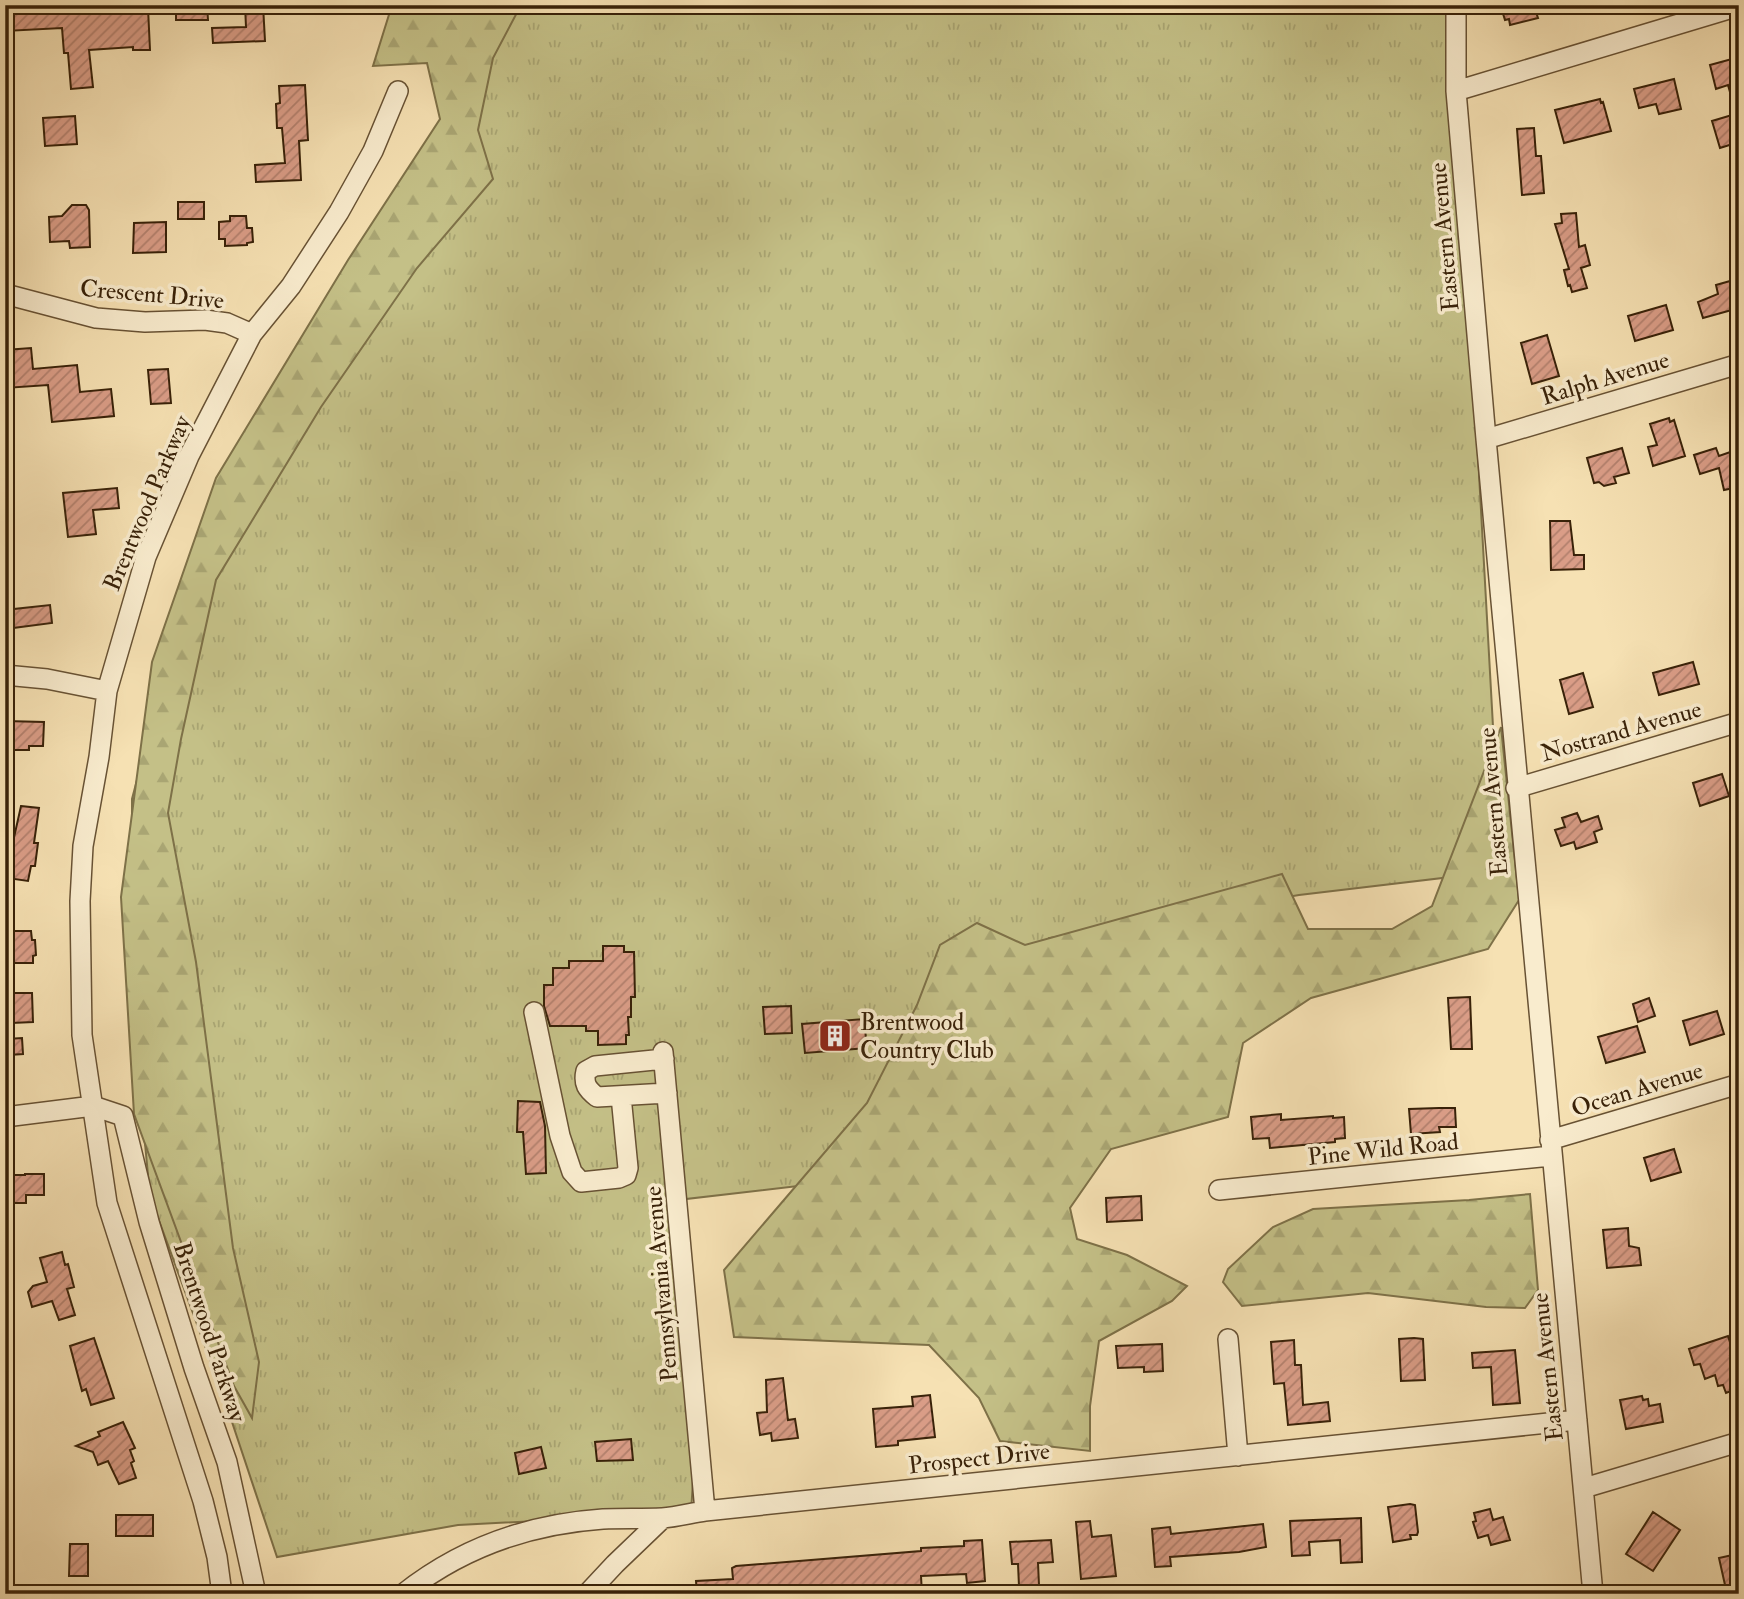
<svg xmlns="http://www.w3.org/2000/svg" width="1744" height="1599" font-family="'IM FELL Double Pica',serif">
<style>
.grass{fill:url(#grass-tufts);stroke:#7e7148;stroke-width:2}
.forest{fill:url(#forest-firs);stroke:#7e7148;stroke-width:2}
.building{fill:url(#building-hatch);stroke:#392209;stroke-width:2}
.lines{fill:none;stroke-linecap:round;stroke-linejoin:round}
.minor-casing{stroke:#685234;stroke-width:22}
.minor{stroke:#f9ecce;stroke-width:19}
.labels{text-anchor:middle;stroke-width:7;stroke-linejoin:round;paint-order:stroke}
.street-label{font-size:24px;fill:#392209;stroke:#f9ecce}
.poi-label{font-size:24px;fill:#392209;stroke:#f9ecce;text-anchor:start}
</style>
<defs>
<pattern id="grass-tufts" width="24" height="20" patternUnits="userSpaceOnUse" patternTransform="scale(1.75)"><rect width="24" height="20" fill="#c4c087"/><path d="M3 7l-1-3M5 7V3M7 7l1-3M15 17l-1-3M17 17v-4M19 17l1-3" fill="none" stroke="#a9a573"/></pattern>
<pattern id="forest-firs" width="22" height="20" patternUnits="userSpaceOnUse" patternTransform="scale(1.75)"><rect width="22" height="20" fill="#c4c087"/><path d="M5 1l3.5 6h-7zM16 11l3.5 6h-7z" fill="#a9a573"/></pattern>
<pattern id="building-hatch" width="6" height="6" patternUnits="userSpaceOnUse" patternTransform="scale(1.75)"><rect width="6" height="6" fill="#da9d87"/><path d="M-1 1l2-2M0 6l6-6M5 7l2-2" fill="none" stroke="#b2806d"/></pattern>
</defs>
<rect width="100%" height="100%" fill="#f6e1b3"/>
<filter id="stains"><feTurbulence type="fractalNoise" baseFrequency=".00286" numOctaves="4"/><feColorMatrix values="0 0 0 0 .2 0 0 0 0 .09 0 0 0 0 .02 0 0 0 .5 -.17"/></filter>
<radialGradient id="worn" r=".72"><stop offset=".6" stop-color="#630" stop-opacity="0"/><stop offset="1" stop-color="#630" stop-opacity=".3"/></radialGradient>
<!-- grass -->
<path class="grass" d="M487,5h966l48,866 -202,24 -250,43 -16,122 -184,120 -171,20 19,216 -6,97 -233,12 -181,32 -54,-162 -73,-199 -18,-190v-207l55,-208 163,-298 118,-226z"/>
<!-- forest -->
<path class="forest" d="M392,5h129l-28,53 -15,72 15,49 -76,89 -96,139 -105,173 -35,159 -13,74 28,149 37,286 26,114 -7,56 -18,-32 -100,-272 -13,-217 31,-235 64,-184 132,-218 92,-141 -13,-56 -54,3z
M1501,727l18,173 -31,49 -177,49 -68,45 -15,74 -117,32 -41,59 7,31 50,16 60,31 -15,15 -73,40 -9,65v45l-90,-10 -21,-43 -50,-53 -195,-8 -10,-67 143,-167 50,-98 23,-60 37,-22 48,22 257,-71 26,55h84l40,-23z
M1530,1194l8,96 -13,18 -39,-1 -118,-14 -126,13 -19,-24 5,-13 45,-42 40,-18 156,-9z"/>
<!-- building -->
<path class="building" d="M98,5h40l1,3h9l2,42h-17v-3l-44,3 4,37 -22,2 -3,-36h-4l-2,-25 -57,3v-22l35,-2 1,6 57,-4z
M176,5h31l1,15h-32z
M245,5h18l2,36 -52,2 -1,-15 34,-1z
M1506,5h37l1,5 -8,2 2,6 -28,7 -1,-6 -4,1 -4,-13z
M1739,57v52l-4,1 -7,-25 -12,4 -6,-24z
M1674,79l7,30 -22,5 -3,-10 -17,4 -5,-19z
M305,85l3,55 -9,1 2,39 -45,2 -1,-17 30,-2 -3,-35h-5l-1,-24 4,-1 -1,-17z
M1600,99l1,4 2,-1 8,29 -47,12 -9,-33z
M1732,115l7,27 -19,6 -8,-27z
M75,116l2,28 -32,2 -2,-28z
M1534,128l2,28h5l3,37 -22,2 -5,-66z
M178,202h26v17h-26z
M72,205h14l3,5 1,37 -20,1 -1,-7 -19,1 -1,-25 13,-1z
M1576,213l3,34 6,-2 5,20 -9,3 6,20 -15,4 -2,-7 -2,1 -4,-16 5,-1 -14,-45 7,-1 -1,-9z
M230,216h16l1,12h5l1,14 -6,1v2l-22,1v-7h-6v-17l11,-1z
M166,222v30l-33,1 1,-30z
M1730,281l3,10 6,-2v19l-36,10 -5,-16 20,-8 -2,-9z
M1666,305l7,25 -38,11 -7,-25z
M1547,335l12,41 -27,8 -11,-41z
M31,348l2,21 44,-4 3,27 31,-3 3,27 -62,6 -4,-37 -43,3v-38z
M168,369l3,34 -20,1 -3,-34z
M1669,418l1,4 4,-2 11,36 -32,10 -5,-19 9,-2 -7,-21z
M1622,448l7,25 -15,4 2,6 -12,3 -5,-4 -5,1 -7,-25z
M1716,448l3,8 20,-7v38l-15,3 -5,-22 -19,6 -6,-19z
M117,488l2,20 -26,2 3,24 -28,3 -5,-44z
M1550,521h20l4,34h10v14l-33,1z
M50,605l2,18 -47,6v-19z
M1693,662l6,22 -40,11 -6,-22z
M1583,673l10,34 -24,7 -9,-34z
M5,721l39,1 -1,24h-14v4h-24z
M1722,774l7,22 -29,10 -7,-23z
M21,806l18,2 -5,35h4l-3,23h-4l-3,15 -21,-3 3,-21 -5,-1v-15l8,1z
M1577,813l4,9 17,-6 4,13 -8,3 3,10 -21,7 -2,-7 -13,4 -6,-16 10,-3 -3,-9z
M5,931h26l1,9h3l1,15 -3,1v7h-24v-17h-4z
M603,946h21v6h10l1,45h-4v20h-3l1,18h-3v9l-28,1v-14h-12v-5h-36l-6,-20v-21h9v-17h16v-7h34z
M11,993h21l1,29 -21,1z
M1470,997l2,52h-21l-3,-51z
M1649,998l6,18 -17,6 -5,-18z
M791,1006l1,27 -27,1 -2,-27z
M1717,1011l7,23 -34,11 -7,-24z
M864,1019l3,29 -62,5 -3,-29z
M1637,1026l8,26 -39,11 -8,-26z
M22,1038l1,16 -14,1 -2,-16z
M518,1101l22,1 5,24 1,47 -20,1 -3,-42h-6z
M1439,1108h16l1,19h-17l1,5 -29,2 -2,-25z
M1281,1114v6l52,-4v2l11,-1 1,21 -10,1v3l-65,6 -1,-10 -16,1 -2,-22z
M1674,1149l7,23 -30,9 -7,-23z
M25,1174h19v21h-18v8h-16v-3h-5v-25h20z
M1141,1196l1,24 -35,2 -1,-24z
M1628,1228l1,18 10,2 2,17 -34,3 -4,-38z
M62,1252l3,13 3,-1 6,23 -7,2 8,26 -16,5 -7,-19 -20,6 -4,-15 5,-6 14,-4 -7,-24z
M1728,1336l6,19 -4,1 9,32 -13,5 -3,-8 -5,1 -3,-11 -10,4 -5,-15 -6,1 -5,-16z
M94,1338l20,60 -23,7 -5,-16 -4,2 -12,-45z
M1414,1338l9,1 2,41 -24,1 -2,-42z
M1294,1340l1,25h6l2,40 25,-3 2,19 -42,4 -4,-42 -10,1 -3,-42z
M1162,1344l1,27 -19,1v-5l-26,1 -2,-22z
M1515,1350l5,53 -27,2 -2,-38 -18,1 -1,-15z
M783,1378l5,42 7,-1 3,19 -26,3 -1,-8 -11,2 -3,-22 10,-1 -1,-32z
M930,1395l5,42 -37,4v4l-22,2 -3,-38 40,-3 -1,-9z
M1642,1396l1,4 5,-1 1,7 11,-2 3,18 -37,7 -6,-29z
M123,1422l12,26 -5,2 4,11 -3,2 5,15 -17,6 -11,-23 -10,4 -5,-13 -17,-6 24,-10 -2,-4z
M631,1439l2,21 -36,1 -2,-19z
M541,1447l5,21 -27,6 -4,-21z
M1410,1504l5,1 3,27 -1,3h-7l1,4 -18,3 -5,-35z
M1490,1509l3,11 10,-3 7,23 -19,5 -3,-10 -10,3 -5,-16 3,-1 -2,-8z
M1653,1512l27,18 -27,41 -27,-17z
M116,1515h37v21h-37z
M1361,1518l1,44 -21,1 -1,-23 -31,2 1,13 -18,1 -2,-35z
M1090,1521l2,16 19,-2 5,41 -35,3 -5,-57z
M1263,1524l3,23 -27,5 -69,5 1,9 -16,1 -3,-38 18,-2 1,7z
M982,1540l3,41 -18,2 -1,-9 -45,2 1,18h-29v-5l-53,5h-143l-1,-13 37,-2 -1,-11 4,-2 185,-15v-3l43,-2v-5z
M1051,1540l2,22 -15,1 1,22 -20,1 -1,-22h-6l-2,-22z
M70,1544h18v32h-19z
M1737,1554l2,40h-12l-8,-36z"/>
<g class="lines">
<defs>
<path id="minor" d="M1456,5v86l30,348 107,1155
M1456,91l283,-85
M5,294l91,24 49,4 60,-2 22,3 25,11
M1486,439l253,-75
M5,675l42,4 60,12
M1516,788l223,-66
M534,1012l26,124 12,36 9,10 38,-4 7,-3 2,-7 -7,-72
M663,1052l42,459
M664,1059l-69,7 -9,5c-3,13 1,18 11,26l70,-4
M5,1117l88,-11 30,10 26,106 45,146 33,94 29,132
M1550,1140l189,-56
M1219,1190l332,-34
M1228,1339l10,117
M1584,1488l155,-46
M222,1594l-5,-37 -14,-56 -96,-298 -25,-168 -2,-134 3,-55 16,-89 8,-66 39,-134 43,-101 63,-122 39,-48 48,-74 34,-61 25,-60
M403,1594c58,-46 126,-70 200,-75 19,-1 39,0 59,-1 15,-1 29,-5 43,-7l872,-91
M587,1594l28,-30 48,-46"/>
</defs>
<!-- minor casing -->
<use href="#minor" class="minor-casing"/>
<!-- minor -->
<use href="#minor" class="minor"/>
</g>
<!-- icons -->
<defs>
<symbol id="building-square" viewBox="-11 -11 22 22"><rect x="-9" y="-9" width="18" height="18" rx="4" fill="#8f2418" stroke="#f9ecce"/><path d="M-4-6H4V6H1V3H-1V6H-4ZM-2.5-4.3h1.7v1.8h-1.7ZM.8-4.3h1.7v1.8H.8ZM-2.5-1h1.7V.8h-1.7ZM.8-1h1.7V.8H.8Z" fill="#fff"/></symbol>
</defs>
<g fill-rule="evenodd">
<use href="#building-square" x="816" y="1017" width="38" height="38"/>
</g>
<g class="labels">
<!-- street labels -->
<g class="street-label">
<text transform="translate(1444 237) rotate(-95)" y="8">Eastern Avenue</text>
<text transform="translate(152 294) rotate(5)" y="8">Crescent Drive</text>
<text transform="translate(1605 378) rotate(-17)" y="8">Ralph Avenue</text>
<text transform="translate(147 503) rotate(-67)" y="8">Brentwood Parkway</text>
<text transform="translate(1621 731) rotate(-16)" y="8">Nostrand Avenue</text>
<text transform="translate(1493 802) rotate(-95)" y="8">Eastern Avenue</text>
<text transform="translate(1637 1089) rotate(-17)" y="8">Ocean Avenue</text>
<text transform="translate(1383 1149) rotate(-6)" y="8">Pine Wild Road</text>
<text transform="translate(661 1284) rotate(-95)" y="8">Pennsylvania Avenue</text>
<text transform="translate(210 1332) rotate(72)" y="8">Brentwood Parkway</text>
<text transform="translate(1547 1367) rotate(-96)" y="8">Eastern Avenue</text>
<text transform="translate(979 1458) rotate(-6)" y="8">Prospect Drive</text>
</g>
<!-- poi labels -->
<g class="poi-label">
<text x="860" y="1030">Brentwood<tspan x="860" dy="28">Country Club</tspan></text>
</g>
</g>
<!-- margin -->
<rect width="1744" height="1599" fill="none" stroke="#f6e1b3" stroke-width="28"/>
<rect x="7" y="7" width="1730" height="1585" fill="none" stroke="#392209" stroke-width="3.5"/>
<rect x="14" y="14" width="1716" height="1571" fill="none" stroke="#392209" stroke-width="2"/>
<rect width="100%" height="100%" filter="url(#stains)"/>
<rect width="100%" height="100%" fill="url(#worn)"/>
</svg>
